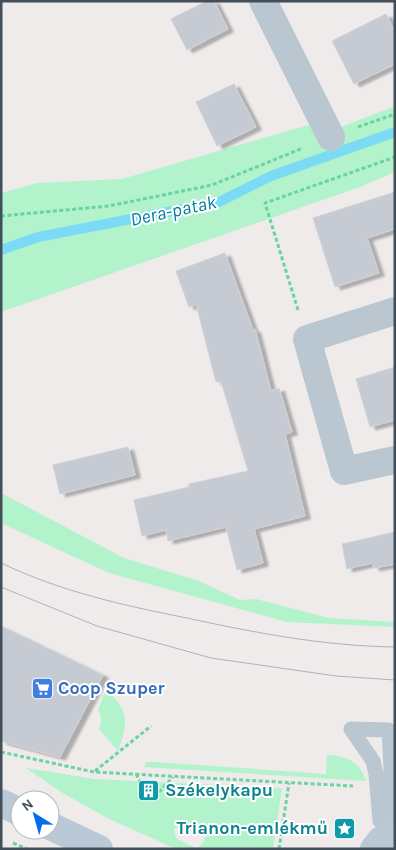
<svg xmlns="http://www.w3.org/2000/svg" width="396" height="850" font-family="Karla,sans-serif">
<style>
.green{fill:#b3f3cc;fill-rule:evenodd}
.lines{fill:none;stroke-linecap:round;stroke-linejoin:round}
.stream{stroke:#7bdbf5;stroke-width:10}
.building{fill:#c6cad2;stroke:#ced1d8;filter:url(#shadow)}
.path{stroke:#68d49f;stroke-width:3;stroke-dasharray:4 2.5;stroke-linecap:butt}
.lane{stroke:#bac6d0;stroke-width:15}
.street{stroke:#bac6d0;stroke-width:28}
.secondary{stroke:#bbc9d7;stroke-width:28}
.tram{stroke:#adb1b7;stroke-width:1}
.labels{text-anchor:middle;stroke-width:4;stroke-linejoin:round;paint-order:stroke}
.shop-label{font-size:18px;font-weight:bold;fill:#366cbe;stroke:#fff;text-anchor:start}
.culture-label{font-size:18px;font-weight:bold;fill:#0d838f;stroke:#fff;text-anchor:start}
.water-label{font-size:19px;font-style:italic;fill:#027fa0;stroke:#fff}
</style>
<defs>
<filter id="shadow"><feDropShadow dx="5.5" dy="3" stdDeviation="1" flood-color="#0004"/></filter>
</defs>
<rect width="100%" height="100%" fill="#efebeb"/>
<!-- green -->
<path class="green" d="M395,106v66l-35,15 -359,125v-119l36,-10 85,-4 186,-54 10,9 13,-3z
M1,493l123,65 75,23 41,19 16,-1 73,19 66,4v5l-108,-5 -178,-49 -108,-50z
M106,690c24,20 22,33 12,61l-19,-22c3,-8 3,-12 -1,-19z
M327,755c19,1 33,6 39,26l-222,-14 2,-5h9l171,12z
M26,768l69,11 187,9 -9,61h-97l-67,-30 -48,-27zM185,822l12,3 9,8 -2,8 -6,7 -9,-3 -13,-7 -2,-9z"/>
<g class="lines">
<!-- stream -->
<path class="stream" d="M1,250l37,-13 181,-35 52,-26 124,-44"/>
</g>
<!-- building -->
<path class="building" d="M207,1h7l14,28 -41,21 -16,-31z
M386,14l9,18v32l-41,20 -22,-43z
M234,84l22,43 -39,19 -21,-44z
M395,192v37l-28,9 12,35 -44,14 -22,-69z
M225,253l28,77 2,-1 16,62 8,-3 13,44 -7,2 20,82 -51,13 9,34 -26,7 -11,-43 -58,14 -2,-11 -24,6 -8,-36 55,-13v-3l59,-13 -27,-90 -5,1 -20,-78 -7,3 -13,-36z
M395,367v53l-25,7 -14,-48z
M128,447l7,28 -75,19 -7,-29z
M395,532v32l-21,4 -2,-5 -25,6 -5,-25z
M1,626l102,49 -43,82 -59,-16z"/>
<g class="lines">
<!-- path -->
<path class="path" d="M358,127l37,-13
M1,216l108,-10 103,-21 91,-37
M298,310l-33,-107 130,-46
M1,752l93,20 259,14
M95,771l56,-45
M136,774l8,15 7,4 9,-2 13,-14
M13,843l14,6
M279,849l10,-66"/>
<!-- lane -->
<path class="lane" d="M351,729l38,1 2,38 -1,35 -9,37
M351,729l22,32 3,13 4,47"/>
<!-- street -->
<path class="street" d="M263,1l68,136
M395,311l-88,28 37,132 51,-11"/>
<!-- secondary -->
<path class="secondary" d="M1,803l19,9
M50,826l49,23
M374,849l7,-9 14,-6"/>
<!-- tram -->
<path class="tram" d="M1,563c61,29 121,42 186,55 69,15 137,28 208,29
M1,587l96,39 114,32 125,18 59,4"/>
</g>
<!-- icons -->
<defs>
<symbol id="supermarket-square" viewBox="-11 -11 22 22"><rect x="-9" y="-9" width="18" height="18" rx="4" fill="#3f7fe0" stroke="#fff"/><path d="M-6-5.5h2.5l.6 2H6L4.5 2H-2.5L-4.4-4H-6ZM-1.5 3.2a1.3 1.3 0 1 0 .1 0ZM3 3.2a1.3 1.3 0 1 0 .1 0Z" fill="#fff"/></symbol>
<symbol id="building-square" viewBox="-11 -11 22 22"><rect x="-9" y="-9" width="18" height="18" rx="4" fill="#0f9aa8" stroke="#fff"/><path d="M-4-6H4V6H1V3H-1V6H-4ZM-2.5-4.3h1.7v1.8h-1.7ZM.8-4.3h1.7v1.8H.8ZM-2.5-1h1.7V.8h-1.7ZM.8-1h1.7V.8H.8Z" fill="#fff"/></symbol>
<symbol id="sight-square" viewBox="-11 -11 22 22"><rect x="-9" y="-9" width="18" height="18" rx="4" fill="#0f9aa8" stroke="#fff"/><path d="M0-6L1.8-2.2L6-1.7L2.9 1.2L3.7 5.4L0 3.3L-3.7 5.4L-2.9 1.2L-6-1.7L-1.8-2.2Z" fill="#fff"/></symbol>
</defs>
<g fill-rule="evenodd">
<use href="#supermarket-square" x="30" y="676" width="25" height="25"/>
<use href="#building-square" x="136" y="778" width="25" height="25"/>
<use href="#sight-square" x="332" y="816" width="25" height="25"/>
</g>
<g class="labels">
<!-- shop labels -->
<g class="shop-label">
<text x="58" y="694">Coop Szuper</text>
</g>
<!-- culture labels -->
<g class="culture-label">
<text x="165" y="796">Székelykapu</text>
<text x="328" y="834" text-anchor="end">Trianon-emlékmű</text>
</g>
<!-- water labels -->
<g class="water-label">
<text transform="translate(173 210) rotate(-12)" y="7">Dera-patak</text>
</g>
</g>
<!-- border -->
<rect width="396" height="850" fill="none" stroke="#424f5b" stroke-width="5"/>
<!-- north arrow -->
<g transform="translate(35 815) rotate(323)"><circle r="24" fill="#ffffff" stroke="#b3b9bd"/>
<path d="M0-4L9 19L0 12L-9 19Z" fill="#066bee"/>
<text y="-8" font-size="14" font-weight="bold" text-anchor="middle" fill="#424f5b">N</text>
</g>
</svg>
